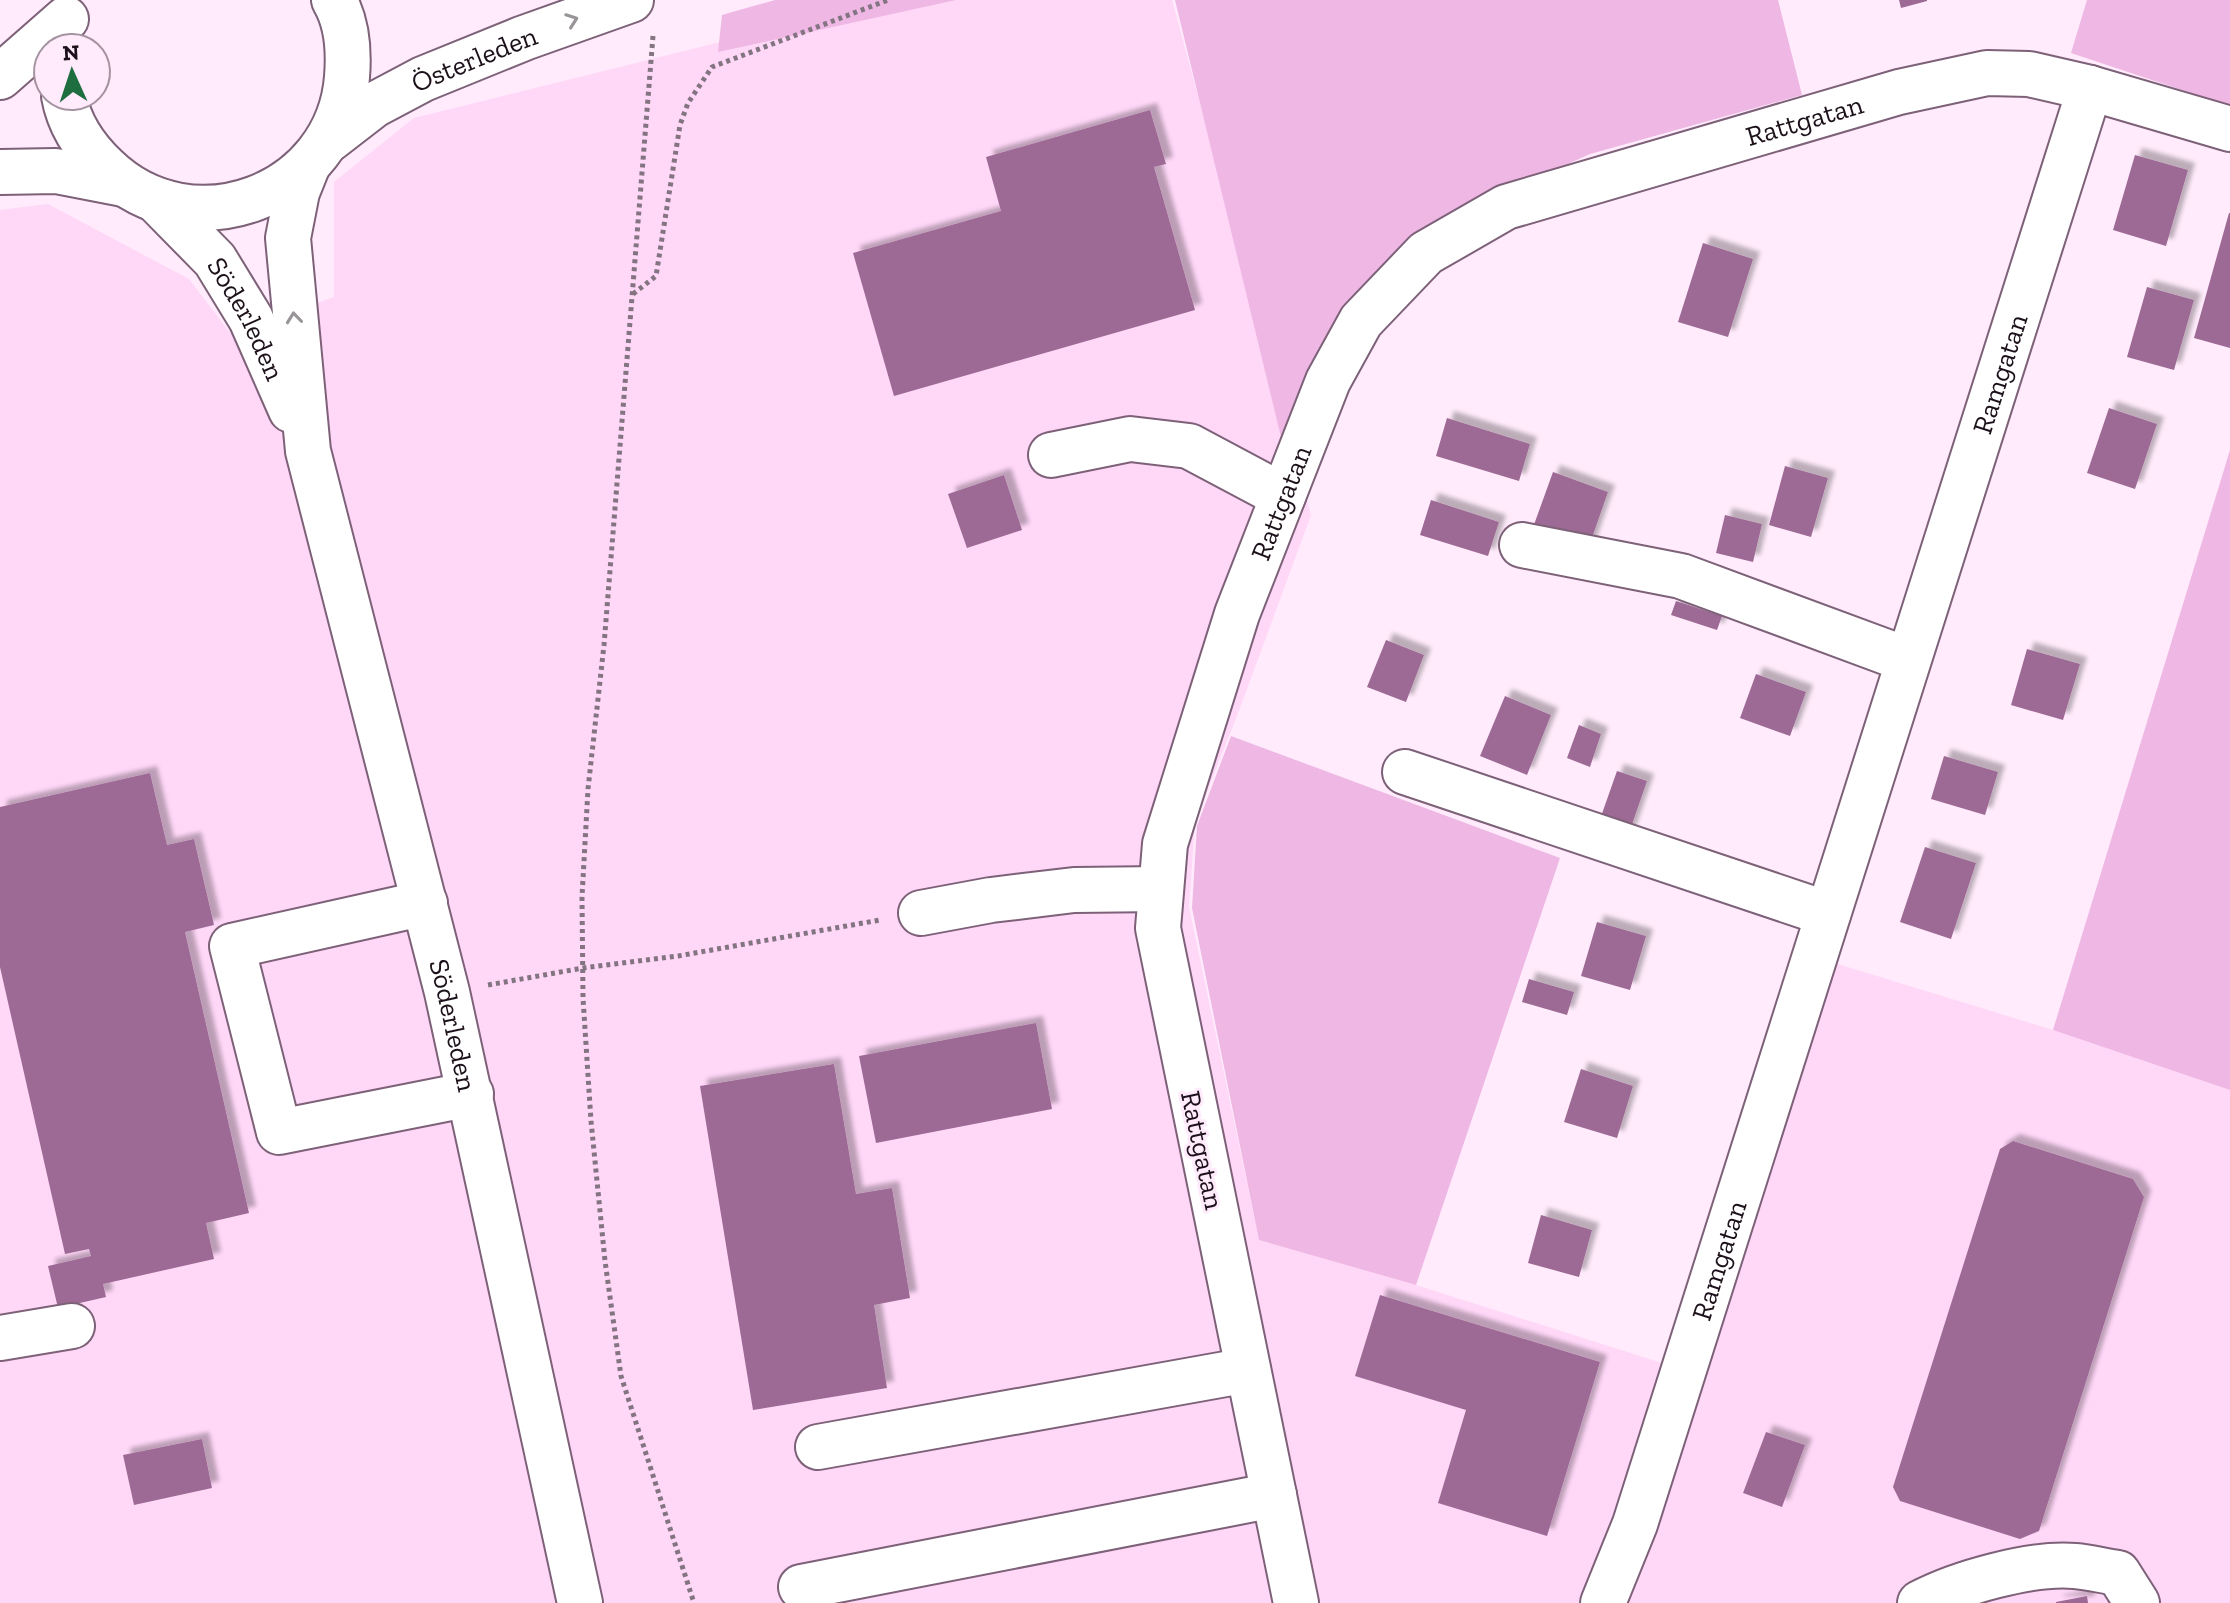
<svg xmlns="http://www.w3.org/2000/svg" width="2230" height="1603" font-family="'Zilla Slab',serif">
<style>
.built{fill:#ffd7f7}
.green{fill:#eeb7e4}
.building{fill:#9d6a95;filter:url(#shadow)}
.lines{fill:none;stroke-linecap:round;stroke-linejoin:round}
.minor-casing{stroke:#7d6178;stroke-width:48}
.major-casing{stroke:#7d6178;stroke-width:48}
.path{stroke:#837481;stroke-width:5;stroke-dasharray:4 4;stroke-linecap:butt}
.minor{stroke:#fff;stroke-width:44}
.major{stroke:#fff;stroke-width:44}
.oneway{stroke:#999498}
.labels{text-anchor:middle;stroke-width:6;stroke-linejoin:round;paint-order:stroke}
.street-label{font-size:28px;fill:#1c111a;stroke:#ffebfb}
</style>
<defs>
<filter id="shadow"><feDropShadow dx="7" dy="-7" stdDeviation="2" flood-color="#0004"/></filter>
</defs>
<rect width="100%" height="100%" fill="#ffebfb"/>
<!-- built -->
<path class="built" d="M890,0h282l139,515 -71,193 -45,114 -6,85 70,333 157,45 287,91 125,-415 225,69 177,60v513h-2230v-1393l48,-6 141,75 42,55 103,-37v-115l80,-64z"/>
<!-- green -->
<path class="green" d="M775,0h181l-238,52 4,-37z
M1175,0h603l24,95 -212,59 -146,65 -93,83 -70,135z
M2087,0h143v106l-159,-53z
M2230,450v640l-177,-60z
M1231,736l329,122 -144,427 -157,-45 -67,-332 5,-82z"/>
<!-- building -->
<path class="building" d="M1899,0h28v1l-26,7z
M1150,110l16,54 -12,3 41,143 -301,86 -41,-143 148,-42 -15,-54z
M2135,155l53,15 -22,76 -53,-16z
M2229,213h1v135l-36,-10z
M1703,243l50,16 -25,78 -50,-15z
M2147,287l47,13 -20,70 -47,-13z
M2109,408l48,16 -22,65 -48,-16z
M1447,418l83,26 -11,37 -83,-25z
M1785,466l43,12 -17,59 -42,-12z
M1553,472l55,20 -21,60 -56,-19z
M1004,475l18,55 -55,18 -19,-54z
M1431,500l68,22 -11,34 -68,-21z
M1725,515l37,9 -9,38 -37,-9z
M1676,601l46,15 -5,14 -46,-15z
M1386,640l38,15 -18,47 -39,-15z
M2027,649l53,15 -17,56 -52,-15z
M1756,674l50,18 -16,44 -50,-18z
M1505,696l46,19 -24,60 -47,-19z
M1579,725l22,9 -11,33 -23,-9z
M1944,756l54,16 -13,43 -54,-16z
M1617,771l30,10 -19,55 -30,-11z
M150,773l17,72 27,-6 20,86 -29,7 64,281 -43,10 8,36 -111,25 3,13 -48,11 -10,-42 43,-10 -2,-7 -24,5 -65,-287v-160z
M1925,847l51,16 -25,76 -51,-17z
M1597,922l49,14 -16,54 -49,-14z
M1529,979l45,13 -7,23 -45,-13z
M1036,1023l16,86 -176,34 -17,-87z
M834,1064l22,130 36,-6 18,110 -36,7 13,83 -134,22 -53,-324z
M1581,1069l52,17 -16,52 -53,-16z
M2013,1141l120,38 11,18 -105,334 -19,8 -120,-38 -7,-14 107,-338z
M1541,1215l51,15 -13,47 -51,-14z
M1380,1295l220,67 -53,174 -109,-33 28,-93 -111,-34z
M1766,1432l39,13 -23,62 -39,-14z
M202,1439l10,49 -78,17 -11,-50z
M2087,1596l1,7h-32v-1z"/>
<g class="lines">
<defs>
<g id="minor">
<path id="s1" d="M307,167l-10,25 -9,46 20,213 139,541 133,611"/>
<path id="s2" d="M158,202l57,58 36,59 40,91"/>
<path d="M1051,455l79,-16 59,7 94,50"/>
<path d="M1522,545l159,31 227,84"/>
<path d="M1405,772l423,142"/>
<path d="M425,903l-193,43 47,186 192,-38"/>
<path d="M921,913l70,-13 83,-10 87,-1"/>
<path d="M0,1338l72,-12"/>
<path d="M818,1447l430,-77"/>
<path d="M801,1587l473,-92"/>
<path id="s3" d="M1296,1603l-138,-675 7,-84 72,-230 91,-233 33,-60 65,-68 80,-46 393,-115 88,-19 42,1 61,14 140,41"/>
<path id="s4" d="M1603,1603l32,-79 455,-1436"/>
<path d="M1920,1603c38,-20 112,-41 155,-37 14,1 29,5 43,7l19,30"/>
</g>
<g id="major">
<path d="M0,77l66,-58"/>
<path d="M64,96c5,28 22,53 42,72 86,83 232,28 241,-91 2,-25 0,-55 -13,-77"/>
<path id="s5" d="M330,139l44,-34 49,-26 101,-41 107,-38"/>
<path d="M0,172l56,-1 67,13"/>
</g>
</defs>
<!-- minor casing -->
<use href="#minor" class="minor-casing"/>
<!-- major casing -->
<use href="#major" class="major-casing"/>
<!-- path -->
<path class="path" d="M653,36l-49,609 -16,144 -6,108 1,101 8,123 14,140 16,115 73,227
M633,294l23,-18 24,-151 8,-22 24,-36 176,-67
M488,985l95,-17 95,-12 202,-36"/>
<!-- minor -->
<use href="#minor" class="minor"/>
<!-- major -->
<use href="#major" class="major"/>
</g>
<!-- one-way arrows -->
<defs><path id="oneway-chevron" d="M-2-3.5L2.5 0L-2 3.5" fill="none" stroke-width="1.6" stroke-linecap="round" stroke-linejoin="round" transform="scale(2)"/></defs>
<g class="oneway">
<use href="#oneway-chevron" transform="translate(572 20) rotate(-20)"/>
<use href="#oneway-chevron" transform="translate(294 318) rotate(-96)"/>
</g>
<g class="labels">
<!-- street labels -->
<g class="street-label">
<text dy="10" stroke="none"><textPath href="#s5" startOffset="166">Österleden</textPath></text>
<text dy="10" stroke="none"><textPath href="#s3" startOffset="1830">Rattgatan</textPath></text>
<text dy="10" stroke="none"><textPath href="#s2" startOffset="148">Söderleden</textPath></text>
<text dy="10" stroke="none"><textPath href="#s4" startOffset="1292">Ramgatan</textPath></text>
<text dy="10" stroke="none"><textPath href="#s3" startOffset="1134">Rattgatan</textPath></text>
<text dy="10" stroke="none"><textPath href="#s1" startOffset="880">Söderleden</textPath></text>
<text transform="translate(1203 1150) rotate(78)" y="10">Rattgatan</text>
<text dy="10" stroke="none"><textPath href="#s4" startOffset="362">Ramgatan</textPath></text>
</g>
</g>
<!-- north arrow -->
<g transform="translate(72 72) rotate(357)"><circle r="38" fill="#ffebfb" stroke="#a494a1" stroke-width="2"/>
<path d="M0-6L14 30L0 20L-14 30Z" fill="#1e6e3f"/>
<text y="-12" font-size="22" font-weight="bold" text-anchor="middle" fill="#1c111a">N</text>
</g>
</svg>
